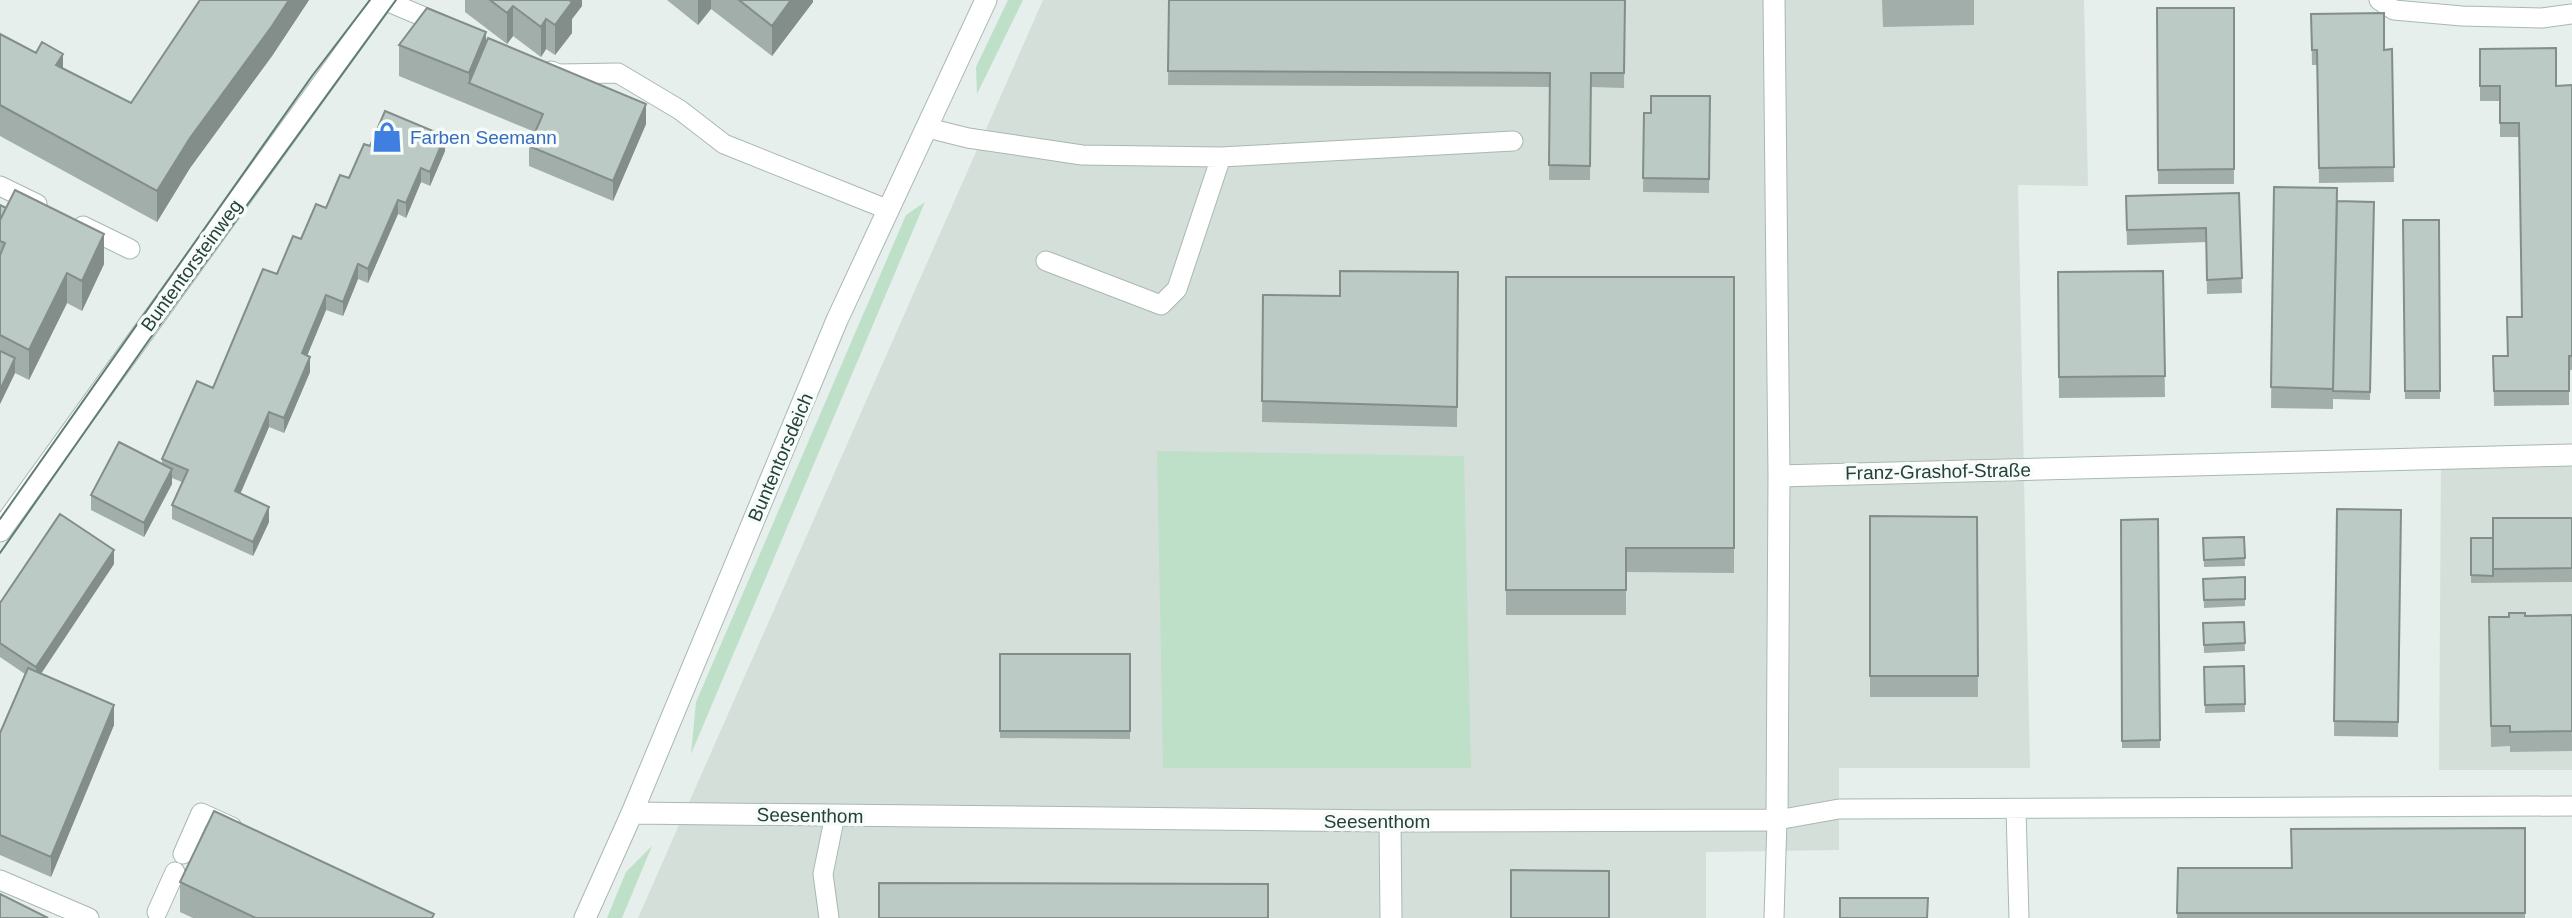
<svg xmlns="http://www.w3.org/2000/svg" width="2572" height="918" font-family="Helvetica,sans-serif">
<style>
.built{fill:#d4dfda}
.green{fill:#bfe0c8}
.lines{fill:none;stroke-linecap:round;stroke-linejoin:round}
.service-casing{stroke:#a8b8b2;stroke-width:21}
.minor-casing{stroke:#a8b8b2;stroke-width:23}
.service{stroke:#fff;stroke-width:19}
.minor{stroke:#fff;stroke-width:21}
.tram{stroke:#5f7d75;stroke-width:2}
.wall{fill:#a1aea9}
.shaded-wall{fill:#838d89}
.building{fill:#bbcac4;stroke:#838d89;stroke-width:2}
.labels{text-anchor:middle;stroke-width:7;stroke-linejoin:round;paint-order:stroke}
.shop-label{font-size:19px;fill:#366cbe;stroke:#f7fbf9;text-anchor:start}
.street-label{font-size:19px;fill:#24423a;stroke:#f7fbf9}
</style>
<rect width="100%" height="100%" fill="#e6efeb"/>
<!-- built -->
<path class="built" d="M1043,0h1041l4,186 -70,-1 12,583h-191v82l-133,2v66h-1068z
M2572,458v312h-133l2,-309z"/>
<!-- green -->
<path class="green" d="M1008,0h15l-46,94 -1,-27z
M925,202l-234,552 5,-52 210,-487z
M1157,451l307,5 7,312h-308z
M652,846l-30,72h-15l19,-46z"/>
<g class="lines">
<defs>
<path id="service" d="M384,0l59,25
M2379,0l15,10 68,6 80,2 30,-4
M551,71l8,3 59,-1 62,37 44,34 165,66
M928,128l40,10 114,17 139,2 292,-16
M0,186l37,18
M83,226l47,23
M1046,261l115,44 16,-16 44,-132
M2016,809l3,109
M183,854l18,-41 31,14
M0,880l89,38
M157,912l18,-40
M829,918l-6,-44 12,-59
M1774,918l3,-98 62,-11 733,-3"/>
<path id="minor" d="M1779,476l793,-21
M0,531l383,-531
M632,813l758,8 387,-1 2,-344 -5,-476
M1390,821l1,97
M585,918l47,-105 205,-493 149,-320"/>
</defs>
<!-- service casing -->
<use href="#service" class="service-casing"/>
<!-- minor casing -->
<use href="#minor" class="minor-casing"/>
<!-- service -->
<use href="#service" class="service"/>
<!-- minor -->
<use href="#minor" class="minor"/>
<!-- tram -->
<path class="tram" d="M0,519l312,-443 58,-76
M0,553l149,-213 247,-340"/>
</g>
<!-- wall -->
<path class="wall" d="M200,0h109l-37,56 -82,112 -33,54 -157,-86v-102l63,34 68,35z
M465,0h117v6l-10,13v14l-17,22 -9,-6 -5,8 -28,-21 -6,8 -42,-32z
M667,0h146v2l-41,54 -61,-47 -13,16z
M1169,0h456l-1,88 -33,-1 -1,93h-41l1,-93 -382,-2z
M1882,0h92v25l-91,2z
M2157,8h77v176h-76z
M2311,14l73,36 8,-1 2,133 -75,1 -2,-118h-5z
M486,42l160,82 -33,77 -84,-35v-20l6,-14 -136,-56v-31z
M2480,49l76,37 16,-1v285h-3v35l-75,1 -1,-50h15l14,-39 -3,-180h-19v-36h-20z
M1710,96l-1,97 -66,-1 1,-79h7z
M370,146l75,5 -15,35 -9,-4 -15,36 -8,-4 -30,69 -10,-4 -15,37 -17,-6 -19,46 3,16 -26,61 -15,-6 -29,67 29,28 -16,34 -81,-37v-14l10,-23 -10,-4v6l-28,53 -53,-27v-15l71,-31v-5l51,-71 64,-114 24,-35 48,-61z
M2274,187l63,14 37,1 -4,198 -37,-1v-2v12l-62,-1z
M2239,193l3,100 -35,1 -1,-52 -79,3 -1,-34z
M0,205l104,59 -22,47 -15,-8 -38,77 -14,-7 -15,31z
M2403,220h36l1,179h-35z
M2163,271l2,126 -106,1 -1,-126z
M1458,272l-1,155 -195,-5 1,-127 77,1z
M1506,277h228v296l-108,-1v43h-120z
M2337,509l64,1 -3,227 -64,-1z
M1870,516l107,1 1,180h-108z
M2572,518v64l-101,1v-45h22z
M2158,519l2,229h-38l-1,-228z
M2244,537l1,29 -41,1 -1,-29z
M114,564l-73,110 73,51 -63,152 -51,-22v-122l25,-59 -25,-17v-54z
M2245,577v29l-41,2 -1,-29z
M2572,615v136l-62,1v-6l-19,1 -2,-130z
M2244,622l1,29 -41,2 -1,-30z
M1000,654h130v85l-130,-1z
M2244,666l1,46 -40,1 -1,-46z
M2525,828v90h-348l1,-50h114z
M180,882l254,36h-241l-13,-6z"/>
<!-- shaded-wall -->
<path class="shaded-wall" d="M289,0h20l-37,56 -82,112 -33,54v-31l33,-53z
M566,0h16v6l-10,13v14l-17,22v-30z
M698,0h13v9l-13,16z
M791,0h22v2l-41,54v-30z
M513,6v30l-6,8v-31z
M546,19v30l-5,8v-30z
M486,32v30l-17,21v-10z
M63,54v30l-7,-19z
M646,104v20l-33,77v-20z
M445,136v15l-15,35v-14z
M421,168v14l-15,36v-15z
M398,200v14l-30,69v-14z
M104,234v30l-22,47v-30z
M358,264v15l-15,37v-14z
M67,273v30l-38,77v-30z
M326,295v15l-24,58v-15z
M310,357v15l-26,61v-15z
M15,358v15l-15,31v-14z
M269,412v15l-34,79v-15z
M172,469v15l-28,53v-14z
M269,507v15l-16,34v-14z
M114,550v14l-78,117v-14z
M114,705v20l-63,152v-20z"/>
<!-- building -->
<path class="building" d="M200,0h89l-17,26 -82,112 -33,53 -157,-86v-71l36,19 6,-11 21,12 -7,11 75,38z
M490,0h79l3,2 -17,23 -9,-6 -5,8 -28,-21 -6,7z
M739,0h52l-19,26z
M1169,0h456l-1,73h-33l-1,93 -41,-1 1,-92 -382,-2z
M427,8l59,24 -17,41 -70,-28z
M2157,8h77v161l-76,1z
M2384,13v37l8,-1 2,118 -75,1 -2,-118h-5l-1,-36z
M488,38l158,66 -33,77 -84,-35 14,-32 -74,-31z
M2556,48v38l16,-1v271h-3v35h-75l-1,-35h15l-1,-39h15l-3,-194h-19v-37h-20v-37z
M1651,96h59l-1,83 -66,-1 1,-65h7z
M385,111l60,25 -15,36 -9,-4 -15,35 -8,-3 -30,69 -10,-5 -15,38 -17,-7 -24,58 8,4 -26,61 -15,-6 -34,79 34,16 -16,35 -81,-37 16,-35 -26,-11 35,-78 16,7 50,-119 14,5 16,-38 8,3 15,-35 10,4 14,-33 9,3 15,-34 6,2z
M2274,187l63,1 -4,201 -62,-2z
M15,190l89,44 -22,47 -15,-8 -38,77 -29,-15v-80l5,-12 -5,-2v-21z
M2239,193l3,85 -35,2 -1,-52 -79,2 -1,-34z
M2337,201l37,1 -4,190 -37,-1z
M0,205l6,3 -6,12z
M2403,220h36l1,171h-35z
M1340,271l118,1 -1,135 -195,-6 1,-106 77,1z
M2163,271l2,105 -106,1 -1,-105z
M1506,277h228v271h-108v42h-120z
M0,351l15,7 -15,32z
M119,442l53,27 -28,54 -53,-28z
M2337,509l64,1 -3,212 -64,-1z
M60,514l54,36 -78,117 -36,-24v-40z
M1870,516l107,1 1,159h-108z
M2493,518h79v50l-79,1z
M2158,519l2,221 -38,1 -1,-221z
M2244,537l1,21 -41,2 -1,-22z
M2471,538h22v38l-22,-1z
M2245,577v22l-41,1 -1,-21z
M2509,613h16v3l47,-1v116l-62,1v-6h-19l-2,-109h20z
M2244,622l1,21 -41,2 -1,-22z
M1000,654h130v77h-130z
M2244,666l1,38 -40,1 -1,-38z
M28,668l86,37 -63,152 -51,-22v-102z
M214,811l220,103 -2,4h-176l-76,-36z
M2525,828v85h-348l1,-45h114l-1,-39z
M1511,870l98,1v47h-98z
M879,883l389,1v34h-389z
M0,894l48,24h-48z
M1840,898h88l-1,20h-87z"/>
<!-- icons -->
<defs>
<symbol id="shop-bare" viewBox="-9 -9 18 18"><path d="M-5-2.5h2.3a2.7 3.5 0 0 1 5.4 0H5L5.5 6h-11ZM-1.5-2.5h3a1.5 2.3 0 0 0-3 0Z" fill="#3f7fe0" stroke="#f7fbf9" stroke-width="2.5" paint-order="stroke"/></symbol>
</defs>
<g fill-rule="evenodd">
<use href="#shop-bare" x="365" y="115" width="44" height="44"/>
</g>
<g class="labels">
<!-- shop labels -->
<g class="shop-label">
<text x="410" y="144">Farben Seemann</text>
</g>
<!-- street labels -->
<g class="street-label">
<text transform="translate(191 265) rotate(-54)" y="7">Buntentorsteinweg</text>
<text transform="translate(780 457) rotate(-67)" y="7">Buntentorsdeich</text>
<text transform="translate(1938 471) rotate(-1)" y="7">Franz-Grashof-Straße</text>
<text transform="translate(810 815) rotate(1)" y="7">Seesenthom</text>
<text x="1377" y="828">Seesenthom</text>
</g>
</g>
</svg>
